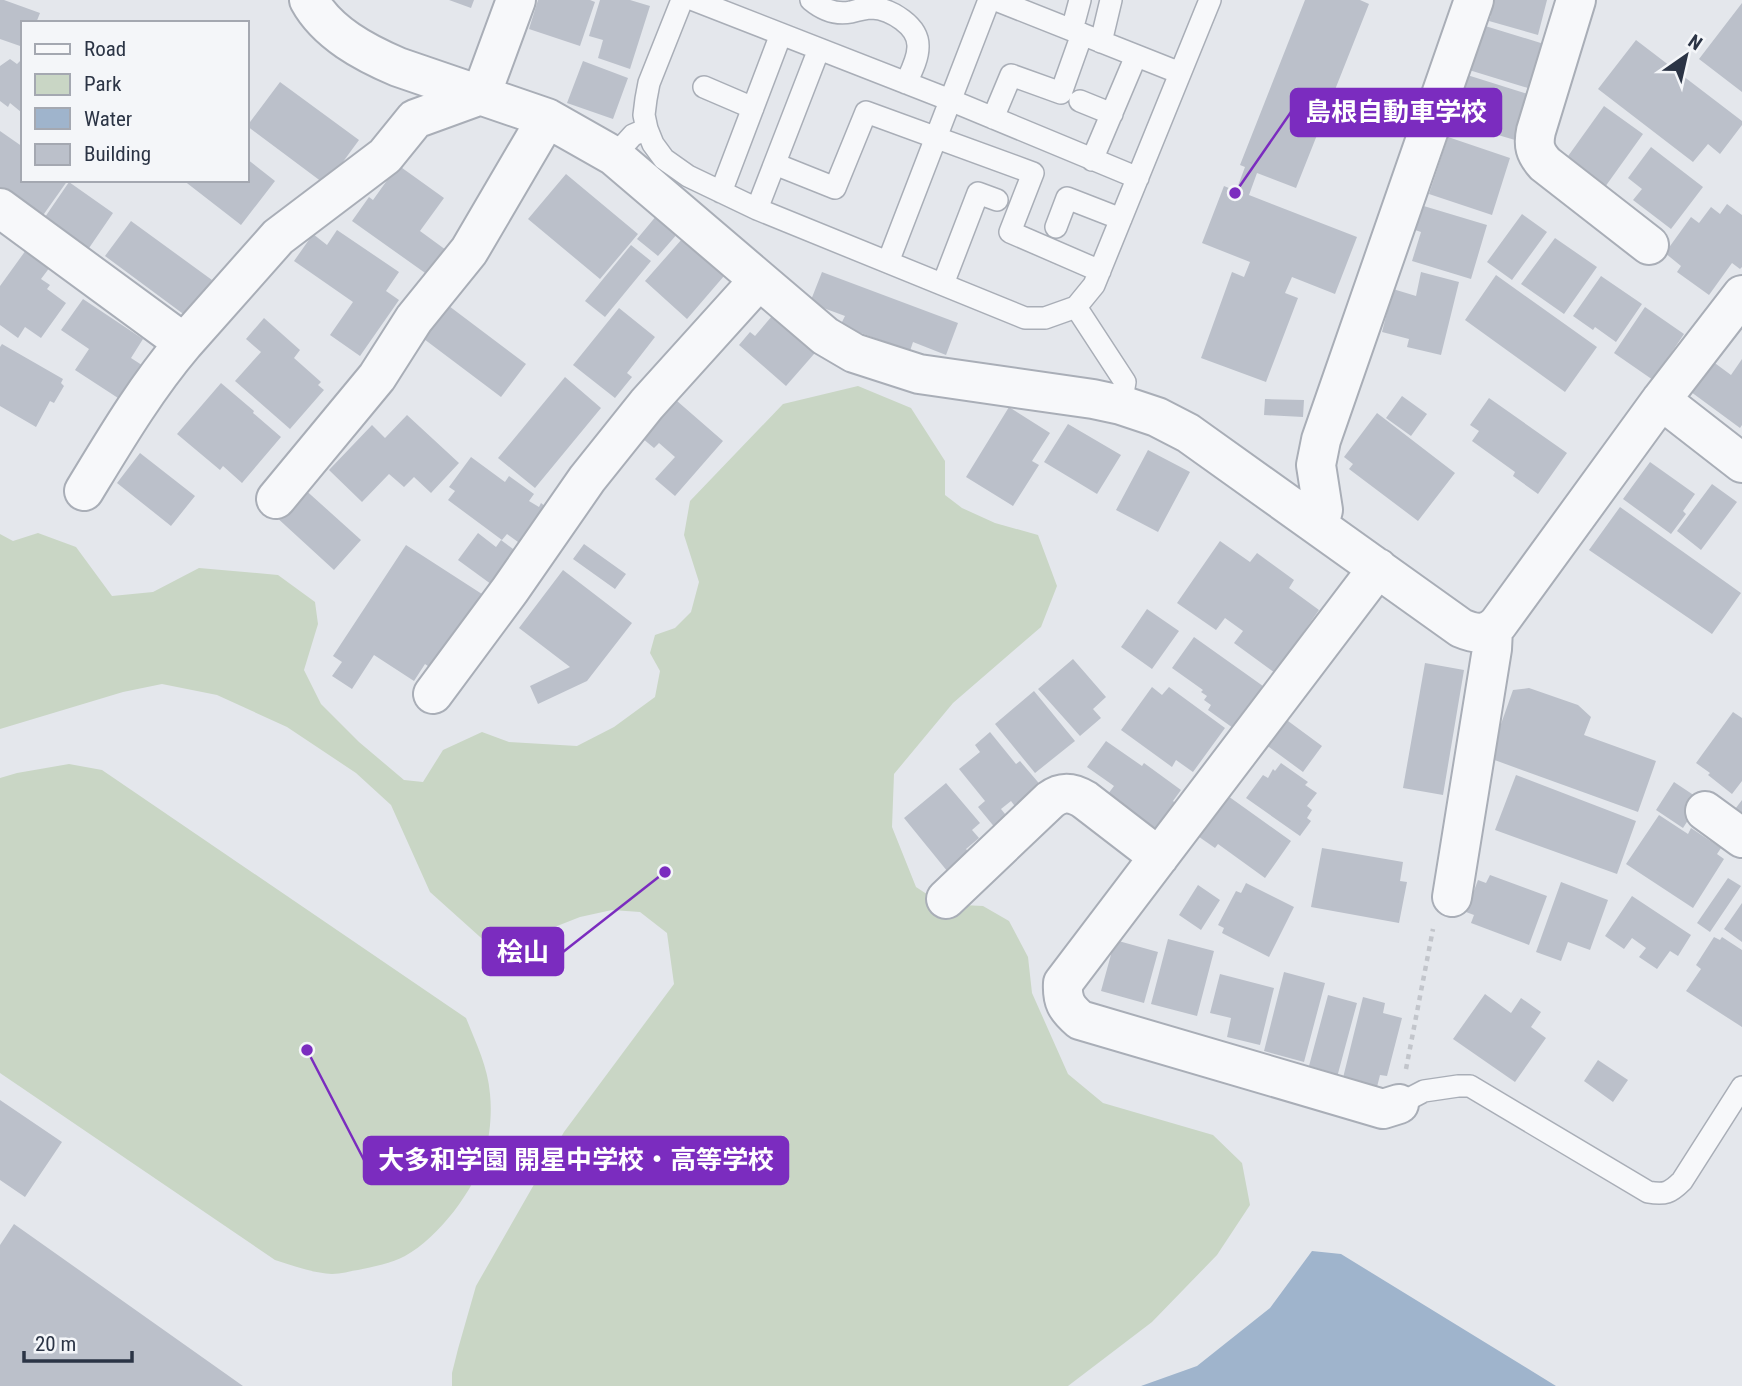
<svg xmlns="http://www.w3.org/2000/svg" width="1742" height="1386" font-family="'Roboto Condensed','Noto Sans JP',sans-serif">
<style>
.green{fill:#c9d6c5}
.water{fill:#9fb4cc}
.building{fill:#bbc0ca}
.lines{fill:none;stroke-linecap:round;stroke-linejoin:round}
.lane-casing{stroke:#a9aeb7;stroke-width:24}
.street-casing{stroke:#a9aeb7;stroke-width:42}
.path{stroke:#c2c5cb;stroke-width:4.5;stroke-dasharray:5 5;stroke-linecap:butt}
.lane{stroke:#f7f8fa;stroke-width:21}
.street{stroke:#f7f8fa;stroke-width:38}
.leader{fill:none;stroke:#7b2cbf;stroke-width:2.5}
.callout-dot{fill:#7b2cbf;stroke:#f4f6f9;stroke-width:2.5}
.callout{fill:#7b2cbf;stroke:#7b2cbf;stroke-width:2.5}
.callout-label{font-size:26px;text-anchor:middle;font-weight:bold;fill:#fff}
</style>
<rect width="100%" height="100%" fill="#e4e7ec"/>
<!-- green -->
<path class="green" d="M858,386l53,22 34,53v34l17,13 33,15 43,12 19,51 -16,41 -88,76 -59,71 -2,53 24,60 26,17 41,2 26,15 19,36 4,36 36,81 35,29 110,32 29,28 8,42 -33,50 -65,67 -84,64h-616v-13l6,-24 18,-63 88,-154 110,-148 -7,-51 -27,-21 -28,-2 -32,7 -61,24 -30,4 -59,-53 -39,-87 -35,-32 -69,-46 -70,-32 -55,-11 -39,8 -123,37v-195l13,7 25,-8 38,14 36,49 41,-4 46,-24 79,7 37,27 3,22 -14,46 17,34 38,38 45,38 19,2 20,-32 39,-18 27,10 68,4 37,-19 41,-30 5,-26 -10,-18 5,-18 20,-7 16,-16 8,-30 -15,-47 6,-34 93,-97z
M69,764l33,6 364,248c10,25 22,49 24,76 2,19 0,41 -5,59 -10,37 -47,85 -80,103 -13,7 -32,11 -47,14 -8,1 -17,4 -26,4 -19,-1 -39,-8 -57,-14l-275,-187v-295l17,-5z"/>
<!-- water -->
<path class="water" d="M1312,1251l29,3 215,132h-415l56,-20 73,-58z"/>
<!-- building -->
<path class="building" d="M0,0h4l36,13 -4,10h-13v24l-23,-8z
M449,0h25l-3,8z
M538,0h52l5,2 -15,44 -51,-17z
M600,0h30l20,6 -20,63 -32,-11 5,-18 -14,-4z
M1305,0h55l9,4 -73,184 -39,-15 -8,22 108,42 -22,57 -43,-17 -7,16 13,5 -32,84 -65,-24 31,-86 12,5 6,-15 -48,-19 22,-57 12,5 9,-24 -5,-2z
M1491,0h56l-9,35 -49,-14 2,-6 -4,-1z
M1742,3v89l-43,-33z
M1482,25l62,19 -13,45 -62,-19z
M1636,40l106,81v4l-22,29 -12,-10 -15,18 -95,-73z
M23,58v53l-2,1 -11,-9 -2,4 -8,-6v-35l10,-7 7,5z
M583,61l45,17 -15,41 -46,-16z
M1464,74l64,20 -13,46 -65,-19z
M280,82l79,58 -33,45 -79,-59z
M1604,106l39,28 -38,53 -39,-28z
M0,131l23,16v33h45l-29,41 -39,-19z
M1448,137l62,21 -18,57 -63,-21z
M1651,147l52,40 -32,42 -38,-29 9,-11 -14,-11z
M247,159l28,22 -34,44 -58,-45h64z
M398,165l46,33 -24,33 26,19 -18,25 -76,-54 17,-24 4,3z
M566,174l72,60 -38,45 -72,-60z
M69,182l44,31 -26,38 -44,-31z
M1417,204l70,21 -16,54 -59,-18 9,-29 -12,-4z
M1727,204l15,11v52l-2,2 -8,-6 -23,32 -32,-23 4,-6 -16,-13 26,-36 8,6 12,-16 9,7z
M1522,214l25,18 -35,48 -25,-18z
M657,215l21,18 -20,23 -21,-17z
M131,221l81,59 -26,36 -81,-60z
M337,230l62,42 -13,19 13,9 -39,56 -30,-21 23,-33 -59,-41 19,-27 14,11z
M1555,238l42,29 -33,47 -43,-30z
M682,239l42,37 -37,43 -42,-38z
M631,245l20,16 -46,56 -20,-16z
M26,250l24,17 -9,12 9,6 -3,4 19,14 -25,35 -16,-11 -7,11 -18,-13v-39z
M822,272l136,51 -12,32 -33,-13 -3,9 -63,-23 -6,-4 4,-8 -27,-10 -7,-6z
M1421,272l38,10 -18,73 -34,-8 2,-8 -27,-7 11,-43 23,7z
M1496,275l101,72 -32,45 -100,-72z
M1601,276l41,28 -26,38 -21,-15 -2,3 -20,-14z
M83,299l60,40 -12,19 17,11 -19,29 -8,-5 -3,5 -43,-28 14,-21 -28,-19z
M445,303l81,61 -25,33 -81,-61z
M1645,307l39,27 -31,46 -39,-27z
M619,308l36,29 -28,36 5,4 -17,21 -42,-33z
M778,309l43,37 -35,40 -47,-41 11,-13 5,4z
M264,318l36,32 -6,8 27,24 -3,3 6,5 -34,39 -55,-48 26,-29 -15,-13z
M2,344l61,35 -2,4 3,3 -10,17 -4,-2 -14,26 -36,-21v-59z
M1708,358l23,17 11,-16v66l-2,3 -53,-39z
M565,377l36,31 -66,80 -37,-30z
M221,383l33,28 -1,2 28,24 -39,46 -19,-17 -3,4 -43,-36z
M669,394l54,47 -48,55 -20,-17 20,-22 -16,-14 -5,5 -18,-15z
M1402,396l25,18 -16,22 -25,-18z
M1489,398l78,55 -29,41 -25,-18 2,-4 -43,-31 7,-10 -9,-6z
M1265,399l39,1 -1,17 -39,-2z
M1009,407l41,26 -18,28 7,4 -26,41 -47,-29z
M1377,413l78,60 -37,48 -69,-52 4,-5 -9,-7z
M407,415l52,48 -28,30 -17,-16 -10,10 -15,-13 -27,28 -33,-32 43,-45 13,13z
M1068,424l53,31 -24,39 -53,-32z
M1148,450l42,22 -32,60 -42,-22z
M140,453l55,43 -24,30 -54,-43z
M471,457l34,25 4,-6 25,18 -5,7 10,6 2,-4 10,8 -26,36 -18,-13 -5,6 -54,-40 7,-9 -6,-4z
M1650,462l45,32 -12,17 3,3 -15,20 -48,-35z
M1712,484l25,18 -36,48 -24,-19z
M301,486l60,54 -27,30 -60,-55z
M1620,507l121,86 -29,41 -123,-84z
M478,533l18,14 5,-7 19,14 -25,33 -37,-27z
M1220,541l30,21 7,-9 37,27 -5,8 30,22 -44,63 -41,-30 9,-12 -18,-13 -9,12 -39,-27z
M584,544l42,30 -11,15 -42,-30z
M406,545l79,51 -50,75 -10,-7 -11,17 -40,-26 -22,34 -20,-13 10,-14 -9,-6z
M563,570l69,53 -45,58 -49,23 -8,-18 40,-19 -51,-39z
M1147,609l32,22 -27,38 -31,-22z
M1194,637l76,54 -30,42 -32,-23 3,-5 -7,-5 3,-4 -6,-4 2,-2 -31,-22z
M1073,659l33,38 -13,12 8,9 -21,18 -42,-47z
M1425,663l39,7 -21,125 -40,-7z
M1152,687l10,8 7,-8 56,41 -32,44 -17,-12 -4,7 -51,-37z
M1529,688l49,17 13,12 -7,18 72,26 -18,51 -149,-54 24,-68z
M1034,691l41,50 -40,32 -40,-49z
M1733,712l9,6v63l-10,13 -24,-19 2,-2 -14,-10z
M1284,718l38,28 -19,26 -38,-28z
M990,732l26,32 4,-3 23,27 -26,21 -6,-8 -10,8 13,16 -13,10 -23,-28 7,-6 -26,-32 21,-17 -5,-7z
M1106,741l36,25 2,-3 37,27 -8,11 5,4 -19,26 -51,-37 6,-8 -27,-19z
M1281,763l27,19 -3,3 12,8 -10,13 5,4 -5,8 4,3 -11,15 -54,-38 17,-23 5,3 5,-9 2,2z
M1516,775l120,46 -19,53 -122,-44z
M1674,782l27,18 -18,28 -27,-18z
M946,783l34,40 -8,7 7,8 -13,11 8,10 -22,18 -48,-59z
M1228,796l63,45 -26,37 -47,-34 -3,4 -23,-16z
M1742,800v20l-10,-7z
M1659,815l29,19 3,-6 30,20 -4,6 7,5 -31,49 -67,-44z
M1322,848l81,14 -3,19 7,1 -8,41 -88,-16z
M1490,875l57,21 -18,49 -58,-22 3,-8 -8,-3 12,-32 8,3z
M1728,878l13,8 -31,46 -13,-9z
M1561,882l47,18 -18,50 -22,-8 -7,19 -25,-9z
M1246,883l48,24 -25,50 -47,-24 2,-5 -6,-3 18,-34 5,2z
M1198,885l22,15 -19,30 -22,-15z
M1632,896l59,39 -13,21 -8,-5 -13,18 -18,-12 7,-9 -14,-10 -8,11 -19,-13z
M1742,903v39l-18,-13z
M1714,937l6,3 2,-3 20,13v77l-56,-36 15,-22 -5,-4z
M1168,939l46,12 -17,65 -46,-12z
M1115,940l43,12 -14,51 -43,-12z
M1284,972l41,11 -21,79 -40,-11z
M1220,974l54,14 -14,57 -33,-8 4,-19 -21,-5z
M1485,994l26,19 10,-15 20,14 -10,15 15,11 -31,44 -62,-43z
M1328,995l29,8 -21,78 -15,-4 2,-7 -14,-4z
M1363,997l22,6 -2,10 19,5 -15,58 -7,-1 -5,20 -34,-9z
M1598,1060l30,20 -15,22 -29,-21z
M0,1100l62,42 -37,55 -25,-17z
M14,1224l229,162h-243v-141z"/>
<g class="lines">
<defs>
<path id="lane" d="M682,0l-33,83 -3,16 -2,16 3,14 6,15 11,15 24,17 69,33 268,109h20l31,-11 18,-22 116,-285
M694,0l256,100 188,78
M811,0c12,10 25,15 40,12 7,-2 14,-4 21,-4 19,1 47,18 46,39 0,12 -7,25 -12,36
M996,0l184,73
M1072,30l8,-30
M1101,42l10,-42
M704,87l49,21
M1080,101l32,13
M993,118l18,-43 50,18 21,-59
M614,156l19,-21 14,-6
M1092,160l44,-104
M775,164l60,24 31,-76 167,61 -23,59 90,39
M721,192l60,-158
M757,209l62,-160
M1056,227l11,-29 54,21
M888,262l101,-262
M943,284l35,-91 19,7
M1076,307l49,75 -4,23
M1399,1104l25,-13 34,-5h12l178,106c17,3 22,1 34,-11l60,-94"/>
<path id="street" d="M309,0c18,33 56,53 89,67l149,51 67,38 211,180 29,17 65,21 174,25 28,6 36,12 31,16 273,195c14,6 25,8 37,-4l163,-224 81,-105
M1576,0l-40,131c-3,14 -1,22 9,33l104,81
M0,208l184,135 94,-106 107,-81 30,-37 66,-24 35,-95
M1661,400l81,63
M84,491c31,-51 61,-102 100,-148
M276,499l101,-122 37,-58 55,-68 78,-133
M1319,526l4,-16 -7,-45 5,-25 153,-440
M1378,568l-315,415c-1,18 3,25 17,37l303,89 16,-5
M433,694l77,-104 77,-111 60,-75 112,-124
M1705,811l37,27
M1452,897l40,-248 1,-20
M946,899l104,-99c12,-9 22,-8 35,0l74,57"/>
</defs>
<!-- lane casing -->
<use href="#lane" class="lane-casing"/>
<!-- street casing -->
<use href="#street" class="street-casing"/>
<!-- path -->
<path class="path" d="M1406,1069l27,-140"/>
<!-- lane -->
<use href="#lane" class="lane"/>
<!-- street -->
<use href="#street" class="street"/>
</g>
<!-- callouts -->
<path class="leader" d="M1235 193L1291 112M665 872L563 952M307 1050L364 1160"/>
<g class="callout-dot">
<circle cx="1235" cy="193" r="7"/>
<circle cx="665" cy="872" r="7"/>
<circle cx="307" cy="1050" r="7"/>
</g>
<g class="callout">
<rect x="1291" y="89" width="210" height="47" rx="7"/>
<rect x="483" y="928" width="80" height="47" rx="7"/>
<rect x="364" y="1137" width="424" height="47" rx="7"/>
</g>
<g class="callout-label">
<text x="1396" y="121">島根自動車学校</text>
<text x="523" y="961">桧山</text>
<text x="576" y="1169">大多和学園 開星中学校・高等学校</text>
</g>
<!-- legend -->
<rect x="21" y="21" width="228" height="161" fill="#f4f6f9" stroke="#a4a8b1" stroke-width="2"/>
<rect x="35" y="44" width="35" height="10" fill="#f7f8fa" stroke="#a4a8b1" stroke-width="2"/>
<text x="84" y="56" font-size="21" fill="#2b3445">Road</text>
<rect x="35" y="74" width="35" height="21" fill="#c9d6c5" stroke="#a4a8b1" stroke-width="2"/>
<text x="84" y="91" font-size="21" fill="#2b3445">Park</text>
<rect x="35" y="108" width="35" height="21" fill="#9fb4cc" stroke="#a4a8b1" stroke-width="2"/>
<text x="84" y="126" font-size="21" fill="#2b3445">Water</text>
<rect x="35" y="144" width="35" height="21" fill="#bbc0ca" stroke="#a4a8b1" stroke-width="2"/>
<text x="84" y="161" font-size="21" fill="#2b3445">Building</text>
<!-- north arrow -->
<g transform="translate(1686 56) rotate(34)" stroke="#f4f6f9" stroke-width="5" paint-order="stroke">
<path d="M0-5L12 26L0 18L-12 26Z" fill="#2b3445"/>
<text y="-10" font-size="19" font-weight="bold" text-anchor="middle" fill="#2b3445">N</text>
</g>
<!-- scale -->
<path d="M24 1351v10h108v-10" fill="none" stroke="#2b3445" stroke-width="3.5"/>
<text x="35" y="1351" font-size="21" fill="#2b3445" stroke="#f4f6f9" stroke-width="5" paint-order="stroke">20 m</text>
</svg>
